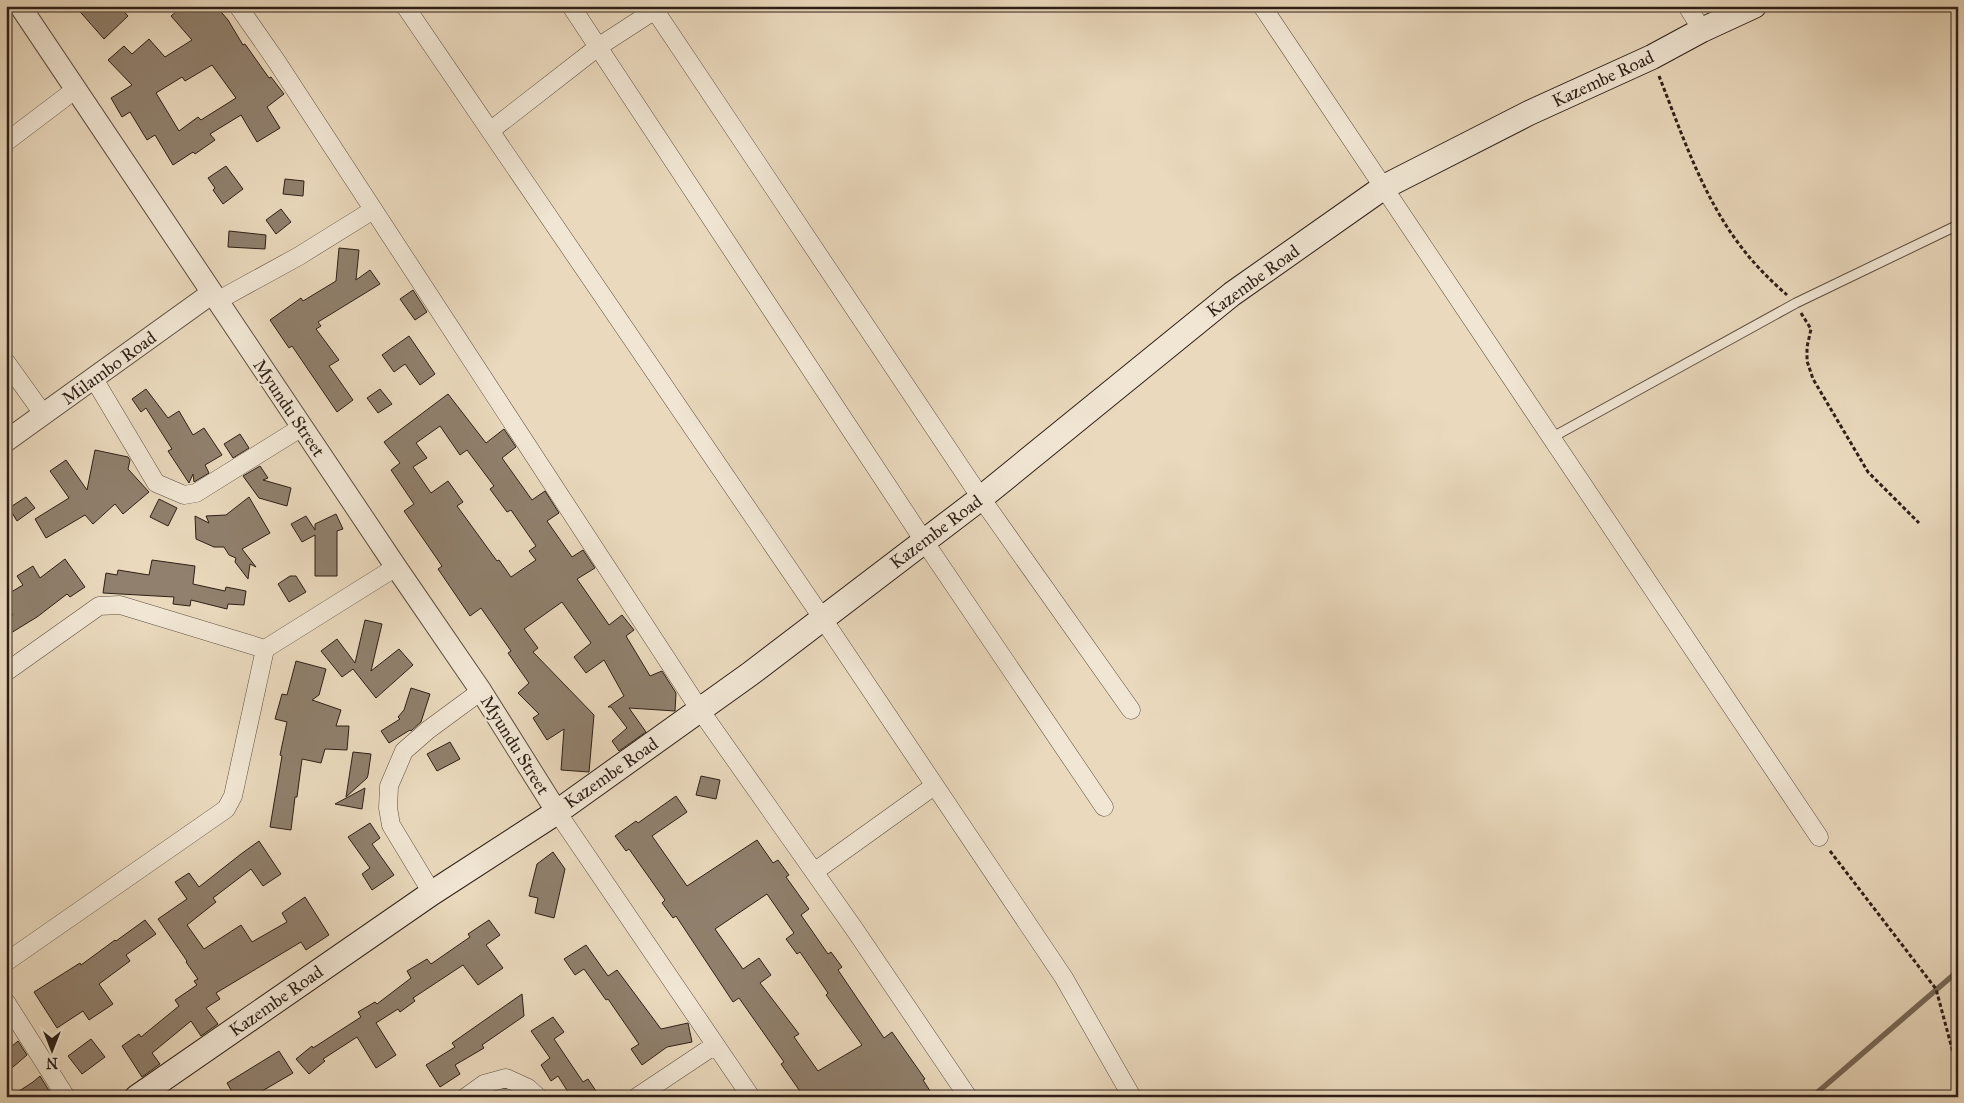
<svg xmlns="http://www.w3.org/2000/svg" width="1964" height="1103" font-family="'IM FELL Great Primer',serif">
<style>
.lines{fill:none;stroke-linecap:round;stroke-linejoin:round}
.stream{stroke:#786959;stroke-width:5.5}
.building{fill:#90806d;stroke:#2e1f17;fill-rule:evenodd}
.service-casing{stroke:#5d4e40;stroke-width:11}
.minor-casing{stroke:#5d4e40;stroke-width:19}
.tertiary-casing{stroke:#5d4e40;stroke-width:23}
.secondary-casing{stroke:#2e1f17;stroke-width:26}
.path{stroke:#2e1f17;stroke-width:3;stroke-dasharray:4 2.5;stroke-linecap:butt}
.service{stroke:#f1e6d4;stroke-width:9}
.minor{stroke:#f1e6d4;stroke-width:18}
.tertiary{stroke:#f1e6d4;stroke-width:21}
.secondary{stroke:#f1e6d4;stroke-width:24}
.labels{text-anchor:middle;stroke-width:4;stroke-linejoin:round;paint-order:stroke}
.street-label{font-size:18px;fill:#2e1f17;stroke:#f1e6d4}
</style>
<rect width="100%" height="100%" fill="#ead9bd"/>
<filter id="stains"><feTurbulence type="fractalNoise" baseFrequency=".004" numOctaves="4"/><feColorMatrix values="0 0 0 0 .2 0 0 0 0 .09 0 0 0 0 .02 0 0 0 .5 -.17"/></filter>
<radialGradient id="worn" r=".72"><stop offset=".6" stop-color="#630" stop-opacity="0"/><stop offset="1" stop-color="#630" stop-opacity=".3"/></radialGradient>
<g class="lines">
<!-- stream -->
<path class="stream" d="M1812,1097l146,-126"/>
</g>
<!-- building -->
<path class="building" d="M75,6h44l9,10 -24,23z
M183,6h33l12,14 15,25 2,-1 24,34 2,-1 13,17 -17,13 13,21 -23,14 -16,-27 -31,19 5,6 -20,14 -2,-2 -20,13 -18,-30 -8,5 -17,-28 -8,5 -11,-19 21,-13 -24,-25 16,-14 8,8 17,-15 16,18 27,-17 -21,-24zM212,65l24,33 -35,22 -3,-3 -19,14 -23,-38 26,-16 3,4z
M226,166l17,23 -20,15 -10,-14 2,-2 -7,-10z
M285,179l19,2 -1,15 -20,-2z
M281,209l10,13 -15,12 -10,-14z
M229,231l37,4 -1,14 -37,-2z
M339,248l20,2 -3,30 14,-10 10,14 -62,38 3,4 -5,3 23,31 -10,6 24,34 -16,12 -45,-66 -3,2 -19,-28 31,-22 2,3 33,-20z
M413,290l14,22 -12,8 -15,-21z
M409,336l26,38 -15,11 -15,-21 -11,8 -12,-17z
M146,389l22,29 11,-7 14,24 11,-7 18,27 -17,10 4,8 -15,9 -1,-8 -4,9 -21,-32 4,-2 -26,-41 -5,4 -9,-13z
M380,389l12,15 -14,9 -11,-15z
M448,394l38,49 18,-14 12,18 -14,11 30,42 13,-9 14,22 -12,8 25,36 11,-7 12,18 -18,11 32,46 13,-10 12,15 -8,6 24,40 12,-5 14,22 -1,18 -46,-3 17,24 -27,19 -7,-10 15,-13 -16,-21h-3l16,-11 -20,-36 -18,13 -12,-16 17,-14 -29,-41 -38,27 14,19 -5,4 61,63 -5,57 -28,-2 3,-41 -17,11 -14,-22 6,-4 -21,-21 11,-10 -21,-30 3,-2 -30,-43 -11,8 -32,-47 4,-3 -38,-55 10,-7 -23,-34 9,-7 -16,-21zM440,426l20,29 7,-5 27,36 -4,3 17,23 4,-2 25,36 -7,5 7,9 -25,17 -12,-17 -2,1 -40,-55 6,-4 -15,-21 -17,12 -18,-26 14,-9 -11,-15z
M240,434l9,14 -16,10 -9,-14z
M95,450l33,7 2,3 -2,9 21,23 -26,22 -8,-10 -22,20 -8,-9 -39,23 -11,-19 34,-21 -19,-27 16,-11 21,30z
M260,466l8,12 -5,2 28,8 -4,18 -28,-8 -16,-22z
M26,497l9,11 -18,13 -8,-13z
M249,497l21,36 -28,16 14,18 -6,-3 -2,15 -13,-17 1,-4 -7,-3 -5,-8h-10l-18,-8 -1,-23 14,7 -3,-7 20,-1z
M159,499l18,9 -9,18 -18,-9z
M336,514l7,15 -6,2v45h-22v-41l-13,7 -11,-18 15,-8 9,14v-6z
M65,559l20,28 -15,10 -3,-3 -30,23 -31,19v-17l7,-4 -7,-11v-9l17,-10 -6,-9 16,-10 7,12z
M152,560l43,6 -2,18 32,7 1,-4 20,4 -2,14 -16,-1 -1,5 -36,-9 -1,6 -17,-2 1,-7 -71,-4 3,-20 11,2 1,-5 31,5z
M290,576h6l10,16 -17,10 -11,-18z
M365,620l17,4 -11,47 28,-22 14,16 -37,33 -23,-29 -11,8 -21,-26 16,-12 18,24z
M296,661l30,8 -7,26 -7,5 29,10 -5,16h13l-2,24 -22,-1 -4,14 -19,-4 -5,38h-2l-4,33 -21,-3 12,-71 -2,-1 7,-33 -12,-3 7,-25 5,1z
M411,688l19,6 -9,28 -10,9 -1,-1 -21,13 -8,-12 19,-12 -2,-2 6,-7z
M450,742l10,17 -23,12 -10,-17z
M353,752l18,2 -3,21 -1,3 -21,19z
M701,776l19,4 -4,19 -20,-4z
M365,788l-3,21 -27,-5z
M676,796l11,16 -35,24 35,50 70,-46 16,23 5,-3 11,15 -3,2 23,32 -8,6 27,39 3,-2 11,15 -4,3 46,68 8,-6 33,47 -2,1 11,17h-130l-23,-33 3,-2 -45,-64 -6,4 -57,-86 -3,2 -11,-15 3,-3 -36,-51 -3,2 -11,-15 21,-15 2,2zM767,894l27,39 -8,6 11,15 3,-2 28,41 -2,2 36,50 -44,26 -24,-34 5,-3 -39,-51 11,-8 -12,-17 -16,11 -28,-40z
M370,823l10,15 -8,6 22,31 -22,15 -10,-16 8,-6 -22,-31z
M259,841l22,33 -18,12 -12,-17 -38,29 3,4 -29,23 17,24 37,-24 11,17 35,-20 -5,-9 23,-16 24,38 -23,15 -5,-8 -85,51 4,6 -14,9 12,16 -17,12 -10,-15 -39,32 8,11 -18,13 -20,-31 17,-12 2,3 38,-31 -4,-6 22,-15 -3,-4 4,-2 -12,-17 1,-1 -29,-42 29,-20 -12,-17 14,-9 10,14 42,-33z
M553,852l12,17 -11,49 -19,-5 3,-15 -9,-2 8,-32z
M145,920l11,14 -30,21 4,6 -31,23 14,20 -24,16 -6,-9 -26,17 -23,-36 46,-29 1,2 34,-25 1,1z
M489,920l11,15 -14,10 17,23 -25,17 -15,-20 -50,33 2,3 -15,11 -2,-3 -22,14 20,32 -20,13 -19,-31 -34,22 2,2 -16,13 -13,-15 16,-13 1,2 48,-31 -3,-5 17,-10 2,2 34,-26 -4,-7 20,-12 4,5 39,-27 -2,-3z
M586,945l22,31 9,-6 44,59 27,-6 4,19 -25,5 -25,18 -11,-16 8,-5 -31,-45 -2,1 -22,-31 -9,6 -11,-16z
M522,994l2,22 -42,29 2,3 -29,17 5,9 -20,13 -14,-22 29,-18 -3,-4z
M553,1017l11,15 -10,7 29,43 5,-3 12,18h-40l8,-5 -10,-16 -7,5 -10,-16 9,-7 -19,-27z
M91,1039l14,18 -23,17 -14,-18z
M18,1041l9,14 -21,18v-22z
M279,1051l14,22 -41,24h-17l-8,-14z
M40,1076l13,21h-43l23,-15z"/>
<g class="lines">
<defs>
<path id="service" d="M1551,438l245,-135 162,-78"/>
<path id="minor" d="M238,6l39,56 423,648 155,220 113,167
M405,6l418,613 241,359 68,119
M571,6l353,535 180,266
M652,6l329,492 150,212
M1262,6l557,831
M1687,6l15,24
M490,131l108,-84 57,-37
M6,142l70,-53
M217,301l82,-45 74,-46
M6,362l38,53
M94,379l62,104 28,12 12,-2 106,-66
M6,672l93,-66 21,-1 145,44
M557,812l194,285
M814,872l120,-86
M432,893l-41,-68 -3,-17 1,-22 15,-35 24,-21 53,-39
M6,962l220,-153 7,-13 32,-147 131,-82
M6,1002l60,95
M466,1097l18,-13 22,-6 22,10 10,9
M637,1097l78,-52"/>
<path id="tertiary" d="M20,6l376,561 85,124 76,121
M6,441l206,-148"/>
<path id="secondary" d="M137,1097l295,-204 125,-81 193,-138 231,-176 251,-204 152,-107 145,-74 123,-56 50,-27 52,-24"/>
</defs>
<!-- service casing -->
<use href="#service" class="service-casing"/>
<!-- minor casing -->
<use href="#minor" class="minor-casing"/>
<!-- tertiary casing -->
<use href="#tertiary" class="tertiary-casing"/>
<!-- secondary casing -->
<use href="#secondary" class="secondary-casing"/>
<!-- path -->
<path class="path" d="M1659,76c23,58 44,122 83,172 13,17 28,32 45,47
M1801,313l10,16 -4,18v14l6,18 55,93 51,51
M1830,851l106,138 22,82"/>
<!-- service -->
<use href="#service" class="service"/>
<!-- minor -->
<use href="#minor" class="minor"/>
<!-- tertiary -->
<use href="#tertiary" class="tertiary"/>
<!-- secondary -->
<use href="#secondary" class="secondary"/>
</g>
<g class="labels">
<!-- street labels -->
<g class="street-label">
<text transform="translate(1603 79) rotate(-25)" y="6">Kazembe Road</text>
<text transform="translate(1253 281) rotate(-36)" y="6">Kazembe Road</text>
<text transform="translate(109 368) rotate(-36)" y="6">Milambo Road</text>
<text transform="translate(289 408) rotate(56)" y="6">Myundu Street</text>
<text transform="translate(936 532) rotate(-37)" y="6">Kazembe Road</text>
<text transform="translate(515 745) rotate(58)" y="6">Myundu Street</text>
<text transform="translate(611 773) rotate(-35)" y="6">Kazembe Road</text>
<text transform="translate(276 1001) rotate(-35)" y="6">Kazembe Road</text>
</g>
</g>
<!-- margin -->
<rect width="1964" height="1103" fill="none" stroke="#ead9bd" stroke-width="25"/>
<rect x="8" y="8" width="1949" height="1088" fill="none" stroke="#2e1f17" stroke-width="2.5"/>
<rect x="12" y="12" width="1939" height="1078" fill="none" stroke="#2e1f17"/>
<!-- north arrow -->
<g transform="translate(52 1050) rotate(180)" stroke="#f1e6d4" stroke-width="4" paint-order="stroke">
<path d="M0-4L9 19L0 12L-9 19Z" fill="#2e1f17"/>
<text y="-8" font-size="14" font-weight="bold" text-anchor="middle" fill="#2e1f17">N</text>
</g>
<rect width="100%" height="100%" filter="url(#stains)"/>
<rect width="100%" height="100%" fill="url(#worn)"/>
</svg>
